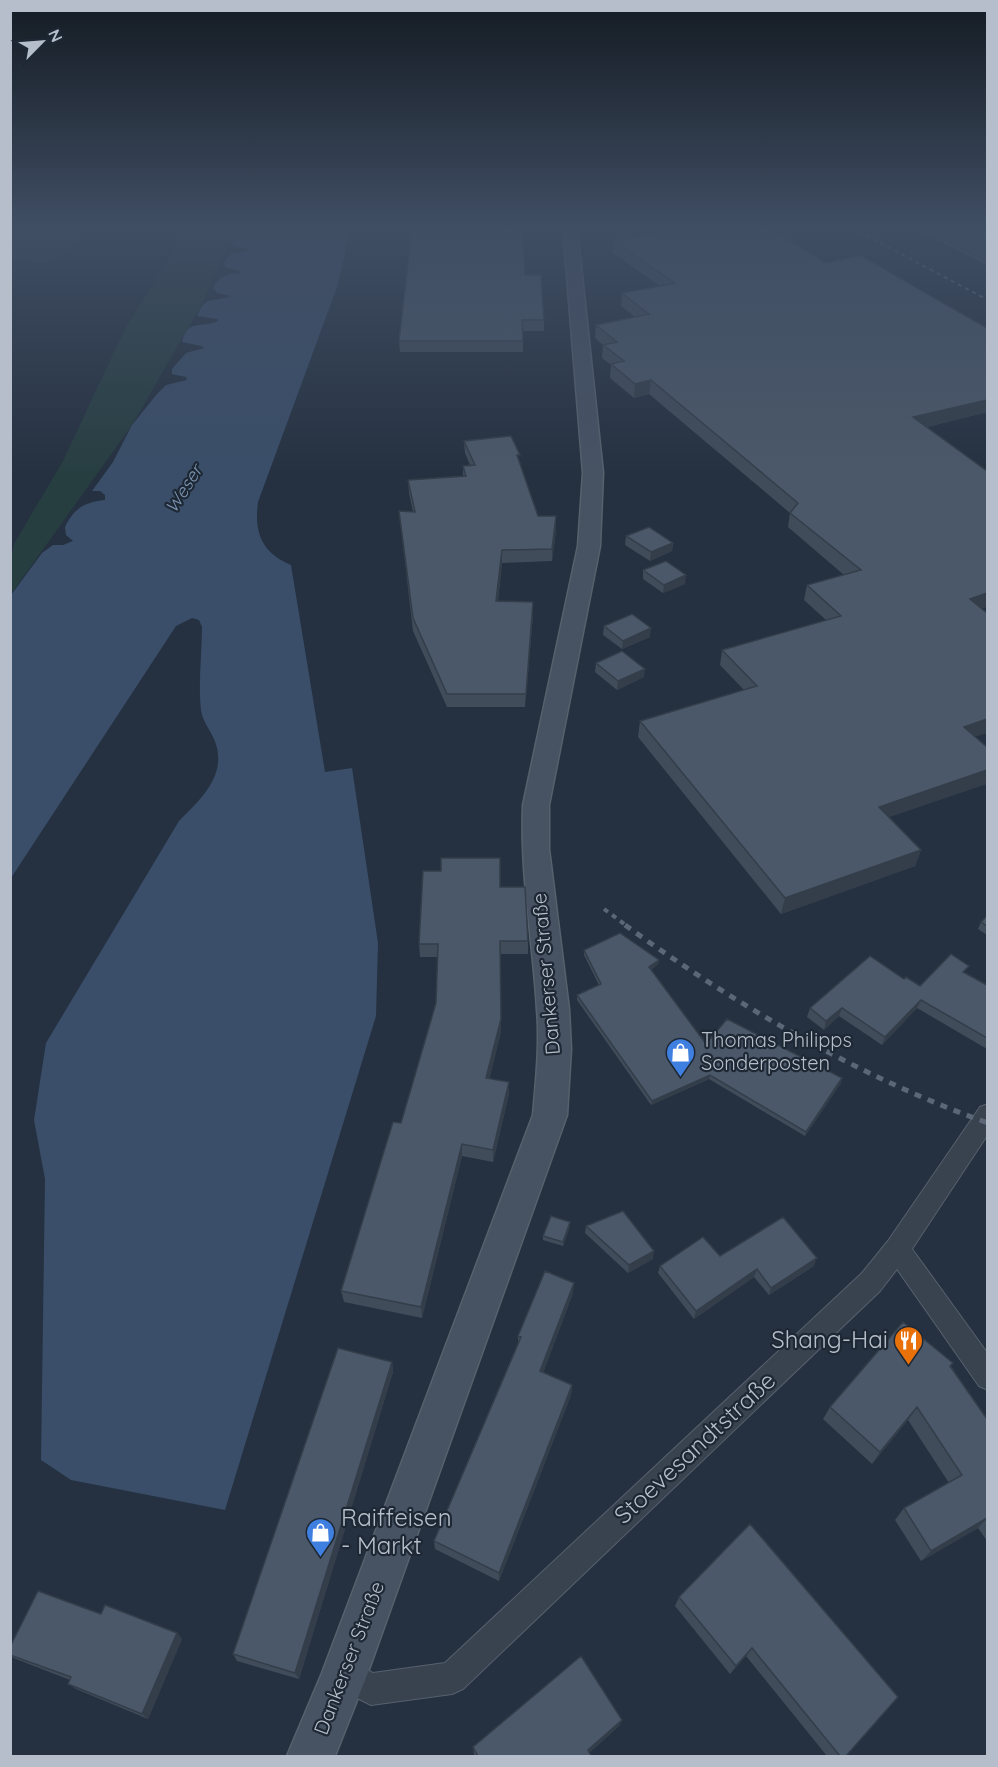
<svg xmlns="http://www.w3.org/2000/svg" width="998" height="1767" font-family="Quicksand,sans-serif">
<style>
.green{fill:#273e41}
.water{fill:#3a4e69}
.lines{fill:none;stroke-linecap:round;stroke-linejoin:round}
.minor-casing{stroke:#57616d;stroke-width:2}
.secondary-casing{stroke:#57616d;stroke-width:3}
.minor{fill:#394350;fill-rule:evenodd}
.secondary{fill:#475263;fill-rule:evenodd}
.rail-far2{stroke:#5b6777;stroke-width:2;stroke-dasharray:4 4;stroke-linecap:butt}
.rail-far1{stroke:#5b6777;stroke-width:4;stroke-dasharray:5 5;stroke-linecap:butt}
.rail{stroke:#5b6777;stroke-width:5;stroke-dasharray:7 7;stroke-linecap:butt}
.wall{fill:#404c5a}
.shaded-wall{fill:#343e4a}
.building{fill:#4b5869;stroke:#343e4a;stroke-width:1.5}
.labels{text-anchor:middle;stroke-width:4.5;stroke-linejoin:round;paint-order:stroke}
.far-water-label{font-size:18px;font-style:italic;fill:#7c94b2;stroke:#1e2835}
.street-label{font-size:20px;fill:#b5beca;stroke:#1e2835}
.poi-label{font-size:20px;fill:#b5beca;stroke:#1e2835;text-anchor:start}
.near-poi-label{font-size:24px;fill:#b5beca;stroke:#1e2835;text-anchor:end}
.near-street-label{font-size:24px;fill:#b5beca;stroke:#1e2835}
</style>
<rect width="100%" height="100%" fill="#253140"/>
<!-- green -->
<path class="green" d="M10,228h77l-5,3 -4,8 -16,17 -17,7 -34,-4z
M182,228h53l-33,76 -70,121 -121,169v-35l3,-15 49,-83 61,-130 58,-95z"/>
<!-- water -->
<path class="water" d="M259,228h92l-14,59 -79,215c-4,30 3,50 33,63l34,207 27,-4 26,175 -2,73 -151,494 -154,-30 -30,-20 4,-281 -11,-59 12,-77 133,-222c22,-22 50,-47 35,-82 -4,-9 -12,-19 -13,-29 -3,-27 1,-56 1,-83l-3,-7 -7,-2 -16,8 -165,252v-283l31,-42 11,-8h10l10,-4 -7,-6 -1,-8c9,-19 20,-25 40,-27v-5l-5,-4h-8l21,-29 19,-37 25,-31 9,-9 21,-5 -1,-3 -14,-3v-5l14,-16 18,-5 -3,-2 -19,-4c6,-24 19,-13 36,-21l-1,-2 -20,-3c9,-22 16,-13 34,-20l-14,-3 -4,-5c6,-13 15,-14 28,-15v-2l-15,-3 -2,-5c6,-13 14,-9 26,-13l-17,-5v-12z"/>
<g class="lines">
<defs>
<path id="minor" d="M916,228h13l59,29v7z
M988,1104v30l-76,115 76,105v36l-9,-4 -82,-117 -17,22 -417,398 -11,5 -81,11 -38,-19 -5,-11 5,-11 11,-5 29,14 72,-10 417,-390 26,-32 92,-134z"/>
<path id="secondary" d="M563,228h14l26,245 -3,73 -51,259v44l20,160 2,40 -4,66 -200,560 -32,81h-48l35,-83 211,-558c3,-35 7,-70 4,-105 -4,-69 -17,-136 -14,-205l55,-259 5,-73z"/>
</defs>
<!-- minor casing -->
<use href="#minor" class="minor-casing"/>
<!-- secondary casing -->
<use href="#secondary" class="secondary-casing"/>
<!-- minor -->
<use href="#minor" class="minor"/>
<!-- secondary -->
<use href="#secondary" class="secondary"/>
<!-- rail-far2 -->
<path class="rail-far2" d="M852,228l136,72"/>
<!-- rail-far1 -->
<path class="rail-far1" d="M604,909l23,17"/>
<!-- rail -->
<path class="rail" d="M625,925c111,80 234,152 363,198"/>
</g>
<!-- wall -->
<path class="wall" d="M932,228h55v26z
M614,241l373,171 -60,15 55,181 5,5v120l-12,3 -86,81 32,33 -6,16 -134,48 -143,-177 2,-16 104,-31 -24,-25 2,-15 104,-30 -22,-20 3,-15 37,-10 -56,-48 2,-14 -141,-119 -15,4 -24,-20 1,-13 -9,-7 1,-13 -8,-7 1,-13 39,-8 -14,-11 1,-13 38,-7 -47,-33z
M525,275l19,45v11h-21v21h-123l-1,-11z
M464,441l56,21 18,54 18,13 -4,32 -50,2 -4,38 35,14 -8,92h-78l-34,-76 -14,-120 14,1 -4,-19 -1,-13 55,-4v-10l7,-1 -5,-12z
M626,536l47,7 -1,8 -22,10 -25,-16z
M643,570l42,14 -22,9 -20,-14z
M604,626l46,11 -28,12 -19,-14z
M596,663l48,14 -27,13 -22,-18z
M500,887l28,54v13h-27v78l-12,46 20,16 -16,68 -31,-6 -40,162 -78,-16 -3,-11 60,-168 35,-120 2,-46h-18l-1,-13z
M987,916v19l-9,-6 3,-7z
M584,950l75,10 -1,4 -7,6 55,74 135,39 -36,53 -96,-57 -58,26 -74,-105v-5l22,-10 -15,-30z
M966,973l21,12v64l-70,-41 -35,37 -43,-29 -15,14 -17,-13 3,-9 110,-22z
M570,1222v4l-7,20 -20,-6v-4z
M586,1226l67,33 -25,14 -43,-40z
M720,1256l94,10 -45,29 -15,-18 -60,42 -36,-46 2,-7z
M573,1293l-30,80 29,12 -1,10 -72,186 -64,-32 -1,-8 84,-198v-7z
M392,1362l1,10 -94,307 -62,-18 -4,-7z
M951,1366l36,53v122l-9,-13 -57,33 -26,-41 9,-12 45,-25 -41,-63 -36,44 -49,-45 7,-12z
M750,1524l96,232h-19l-81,-100 -16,18 -55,-68 4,-9z
M101,1614l76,19 5,6 -34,80 -72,-30 -8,-5 2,-4 -54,-21 -6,-3v-9z
M622,1720l-3,6 -30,27 2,3h-116l-1,-2 -1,-7z"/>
<!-- shaded-wall -->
<path class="shaded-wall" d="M651,380l-2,14 -15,4 1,-14z
M987,400v12l-78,19 4,-14z
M556,516v13l-4,32v-12z
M673,543l-1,8 -22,10 1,-9z
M502,550v13l-6,51v-13z
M686,575l-1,9 -22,9 1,-8z
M987,593v14l-22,7 5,-15z
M533,602v13l-8,92 1,-13z
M651,628l-1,9 -28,12 1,-8z
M645,669l-1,8 -27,13 1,-9z
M987,719v14l-28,9 5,-15z
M987,770v14l-112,38 4,-15z
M921,850l-6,16 -134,48 4,-16z
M659,960l-1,4 -10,8 1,-5z
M921,1000l-4,8 -35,37 3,-8z
M842,1008l-3,8 -15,14 2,-9z
M501,1019v13l-14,58 -1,-12z
M710,1075l-1,4 -58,26 1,-4z
M842,1078l-1,5 -36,53 1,-4z
M509,1082v12l-16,68v-12z
M462,1144v12l-40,162 -1,-11z
M570,1222v4l-7,20v-4z
M654,1251l-1,8 -25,14 1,-8z
M817,1258l-3,8 -45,29 2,-7z
M757,1269l-3,8 -60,42 2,-8z
M574,1283l-1,10 -33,88v-10z
M392,1362l1,10 -94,307 -4,-6z
M572,1385l-1,10 -72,186v-8z
M917,1407l-9,13 -36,44 8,-12z
M987,1518l-9,10 -57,33 10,-10z
M177,1633l5,6 -34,80 -6,-5z
M752,1648l-6,8 -16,18 6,-8z
M622,1720l-3,6 -33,30 2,-6z"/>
<!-- building -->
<path class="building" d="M412,228h110l3,47h16l3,45h-22l1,21h-124z
M687,228h82l57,35 34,-8 127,73v72l-74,17 74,54v122l-17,6 17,14v106l-23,8 23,20v23l-108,37 42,43 -136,48 -145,-177 117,-35 -35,-36 119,-34 -34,-31 54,-15 -71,-57 8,-10 -147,-123 -16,4 -24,-20 13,-3 -21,-16 14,-3 -21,-17 53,-11 -27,-21 53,-10 -61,-42z
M956,228h31v14z
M511,436l9,19h-3l21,61h18l-4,33 -50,1 -6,51 37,1 -7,92h-79l-34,-76 -14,-107 16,1 -7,-32 58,-4 -3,-10 12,-1 -11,-24z
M649,527l24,16 -22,9 -25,-16z
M666,561l20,14 -22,10 -21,-15z
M632,614l19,14 -28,13 -19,-15z
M622,651l23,18 -27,12 -22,-18z
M441,858h59v29h25l3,54h-28l1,78 -15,59 23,4 -16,68 -31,-6 -41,163 -80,-16 52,-169 8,1 35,-120 2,-59h-19l4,-73h18z
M987,916v10l-6,-4z
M620,933l39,27 -10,7 57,77 21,-25 115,59 -36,54 -96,-57 -58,26 -75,-106 24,-11 -17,-34z
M951,954l18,12 -6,6 24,13v53l-66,-38 -36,37 -43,-29 -16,13 -16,-13 60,-52 34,23 2,-2 14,9z
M623,1211l31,40 -25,14 -43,-39z
M551,1216l19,6 -7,20 -20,-6z
M783,1217l34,41 -46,30 -14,-19 -61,42 -36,-45 43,-29 17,19z
M545,1271l29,12 -34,88 32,14 -73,188 -65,-32 87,-204 -3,-1z
M903,1322l50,41 -3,3 37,53v99l-56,33 -27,-43 58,-33 -45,-68 -37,45 -50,-45z
M338,1348l54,14 -97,311 -62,-19z
M750,1524l148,173 -52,59h-6l-88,-108 -16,18 -57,-69z
M38,1591l63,23 4,-9 72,28 -35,81 -74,-30 3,-7 -61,-22v-8z
M581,1656l41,64 -34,30 3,6h-113l-5,-9z"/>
<!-- sky -->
<linearGradient id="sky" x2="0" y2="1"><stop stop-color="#141b23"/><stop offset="0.48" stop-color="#404e64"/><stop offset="1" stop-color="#404e64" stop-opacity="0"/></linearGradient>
<rect width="998" height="475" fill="url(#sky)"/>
<!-- icons -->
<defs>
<symbol id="shop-pin" viewBox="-11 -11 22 30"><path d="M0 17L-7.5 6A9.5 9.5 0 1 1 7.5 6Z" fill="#3f7fe0" stroke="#1e2835"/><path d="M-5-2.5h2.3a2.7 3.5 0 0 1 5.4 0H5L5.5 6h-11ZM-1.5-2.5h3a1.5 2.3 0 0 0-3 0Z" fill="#fff"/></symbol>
<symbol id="restaurant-pin" viewBox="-11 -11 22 30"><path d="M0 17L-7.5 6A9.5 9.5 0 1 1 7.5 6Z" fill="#e8710a" stroke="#1e2835"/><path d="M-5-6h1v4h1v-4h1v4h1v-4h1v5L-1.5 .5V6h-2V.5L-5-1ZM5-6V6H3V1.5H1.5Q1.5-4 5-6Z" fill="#fff"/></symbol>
</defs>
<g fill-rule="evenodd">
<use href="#shop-pin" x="664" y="1036" width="33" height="45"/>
<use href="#restaurant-pin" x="892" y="1324" width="33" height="45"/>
<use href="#shop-pin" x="304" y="1516" width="33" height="45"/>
</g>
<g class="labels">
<!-- far-water labels -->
<g class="far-water-label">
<text transform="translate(184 489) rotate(-58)" y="6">Weser</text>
</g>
<!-- street labels -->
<g class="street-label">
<text transform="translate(546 974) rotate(-95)" y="7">Dankerser Straße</text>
<text transform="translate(349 1658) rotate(-69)" y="7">Dankerser Straße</text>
</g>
<!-- poi labels -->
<g class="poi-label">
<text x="701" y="1047">Thomas Philipps<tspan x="701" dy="23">Sonderposten</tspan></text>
</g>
<!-- near-poi labels -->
<g class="near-poi-label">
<text x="888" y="1348">Shang-Hai</text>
<text x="341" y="1526" text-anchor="start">Raiffeisen<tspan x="341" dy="28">- Markt</tspan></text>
</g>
<!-- near-street labels -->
<g class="near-street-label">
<text transform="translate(695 1448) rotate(-43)" y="8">Stoevesandtstraße</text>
</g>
</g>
<!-- border -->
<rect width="998" height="1767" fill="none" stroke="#b5beca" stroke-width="24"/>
<!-- north arrow -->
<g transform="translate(42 42) rotate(65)" stroke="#1e2835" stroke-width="4.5" paint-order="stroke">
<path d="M0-4.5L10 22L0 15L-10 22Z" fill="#b5beca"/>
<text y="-9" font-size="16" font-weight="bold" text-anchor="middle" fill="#b5beca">N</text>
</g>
</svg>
